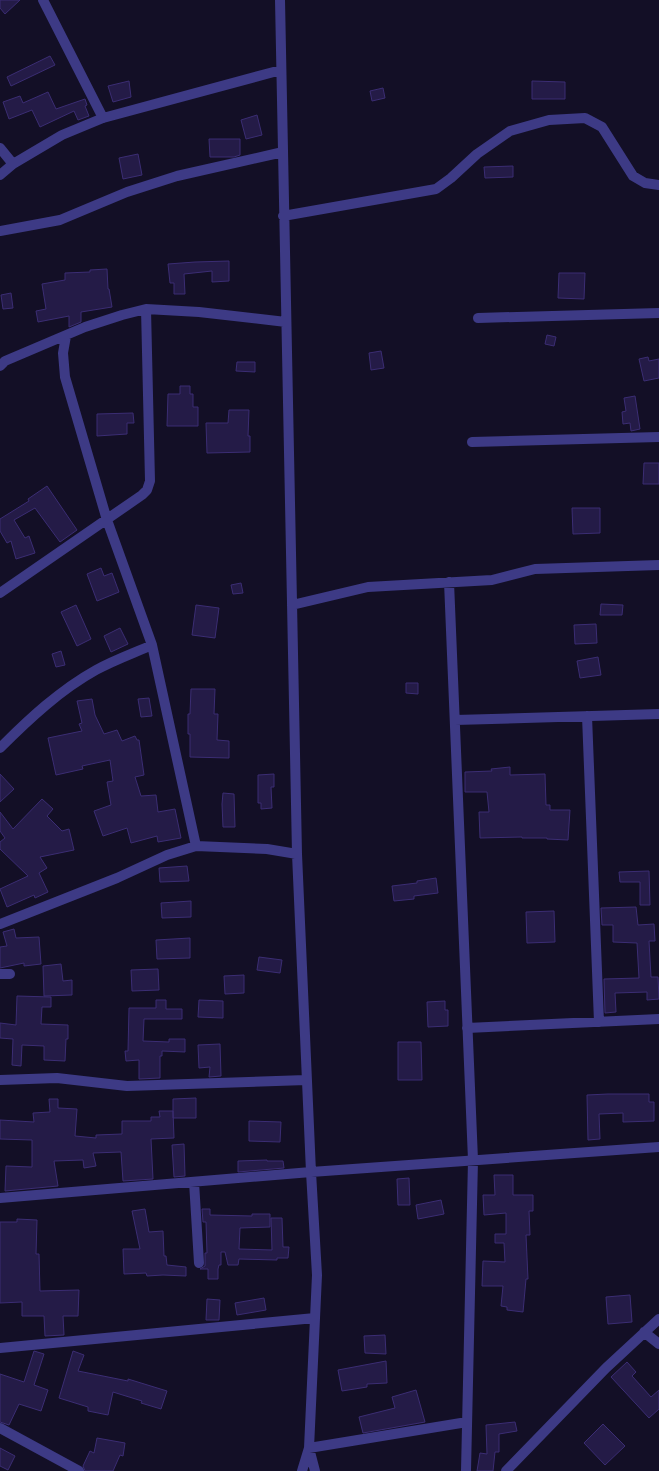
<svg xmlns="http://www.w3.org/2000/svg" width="659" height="1471" font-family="Barlow,sans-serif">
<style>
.building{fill:#241b47;stroke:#3b2d73}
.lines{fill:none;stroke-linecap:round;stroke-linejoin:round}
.minor{stroke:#3d3a85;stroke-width:10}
</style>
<rect width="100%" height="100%" fill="#130f26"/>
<!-- building -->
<path class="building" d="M0,0h20l-15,14 -5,-6z
M50,56l5,9 -44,21 -4,-9z
M129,81l2,16 -18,5 -5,-16z
M532,81l33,1v17h-33z
M383,88l2,10 -13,3 -2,-10z
M48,92l8,17 29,-10 2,6 -2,1 4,10 -11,4 -4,-9 -34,16 -8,-17 -23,9 -6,-17 17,-6 3,7z
M257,115l5,20 -16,4 -5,-19z
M209,139h31v16l-6,2h-24z
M138,154l4,21 -19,4 -4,-21z
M513,166v11l-28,1 -1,-11z
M229,261v20l-17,1v-11l-28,3 1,20h-11v-11h-4l-2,-19 27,-2z
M107,269l1,20h1l3,18 -31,5v10l-12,5v-11l-31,6 -2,-11 10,-2 -4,-25 23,-4v-7l25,-1v-2z
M559,273h26l-1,26 -26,-1z
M11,293l2,15 -10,1 -2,-14z
M547,335l9,2 -2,9 -9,-2z
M381,351l3,17 -13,2 -2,-17z
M648,357l1,4 10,-2v19l-15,3 -5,-22z
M237,362h18v10l-19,-1z
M180,386h10v8h3v13h5v19h-31l1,-32h12z
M635,396l5,33 -9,2 -1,-8 -7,1 -1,-12 4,-1 -2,-13z
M229,410h20l-1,26h2v16l-43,1 -1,-30h22z
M133,413l1,10h-7v11l-30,2v-22z
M644,463h15v21h-16z
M47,486l30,44 -17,12 -25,-34 -21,12 11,18 4,-2 6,17 -19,6 -5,-18 -4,2 -7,-12v-12l29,-18 -1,-2z
M572,508h28v25l-27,1z
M101,568l3,8 8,-3 7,19 -22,9 -10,-27z
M241,583l2,10 -10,1 -2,-9z
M601,604l22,1 -1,10h-22z
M76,605l15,34 -14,7 -16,-34z
M196,605l23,3 -4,30 -23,-3z
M596,624l1,19 -22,1 -1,-19z
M120,628l8,16 -17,8 -7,-16z
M61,651l4,14 -9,2 -4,-13z
M598,657l3,18 -21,3 -3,-17z
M406,683h12v11l-12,-1z
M191,689h24l-1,25h4l-1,26 12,1v17l-39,-1v-23h-2v-20h2z
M149,698l3,18 -11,1 -3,-18z
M92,699l3,16 9,19 13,-4 5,11 13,-5 2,4h2l5,35 -9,2 6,19 15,-1 2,17 17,-3 6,29 -23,4 -1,-6 -26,7 -4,-15 -24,8 -9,-25 17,-6 -4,-23 6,-1 -3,-21 -28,6 1,3 -27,6 -8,-37 34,-7 -3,-7 3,-1 -5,-22z
M510,767v8l35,-1 1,31h4v5h20l-2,30 -21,-1v-1h-25v-1l-42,1 -1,-26h10l-2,-20h-22v-20l27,-1 -1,-2z
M0,774l14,15 -14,13z
M274,774v13h-3l1,21 -11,1v-6h-3v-28z
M223,793l11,1 1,33h-12l-1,-23z
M42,799l11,10 -6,7 15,15 7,-2 5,21 -34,7 7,11 -8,5 9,19 -13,6 -1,-3 -27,12 -7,-18 28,-13 -28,-27v-7l5,-4 -5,-7v-19l13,17z
M187,866l2,15 -29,1 -1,-14z
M649,871l1,34h-10v-23h-20l-1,-10z
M436,878l2,15 -24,3v3l-20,2 -2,-15 25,-3v-2z
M191,901v16l-29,1 -1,-15z
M636,907l2,18 16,-1 1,17h-6l2,36h7l1,22 -12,1v-8l-32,1 1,19 -11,1 -1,-34 35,-1 -2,-35 -24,-1v-17h-11l-1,-17z
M554,911l1,31 -28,1 -1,-31z
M14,929l2,9 23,-1 2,27 -17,2v-3l-24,5v-21l7,-1 -4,-14z
M190,938v20l-33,1 -1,-19z
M259,957l23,3 -2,13 -23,-3z
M61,964l2,17 9,-1v15l-28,1 -1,-30z
M158,969l1,21 -27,1 -1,-21z
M244,975v18l-19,1 -1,-18z
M17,996l34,1v10h-9l-1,17 27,1v14h-2l-1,22 -21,-1v-14l-22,-1 -1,21 -9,-1 1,-26 -13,-1v-15l16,2z
M156,1000h10v9h16v10h-38l-1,22 26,1v-3h16v13l-23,-1v5h-2v22l-21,1v-19l-13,1 -1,-10h3l1,-43h27z
M199,1000l24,1v17l-25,-1z
M445,1001v9h3v16l-20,1 -1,-25z
M398,1042h23l1,38h-24z
M220,1044l1,32 -12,1 1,-10 -11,1 -1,-23z
M608,1094h41v8h5v19l-31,1v-9l-24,1 1,25 -12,1 -1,-45z
M196,1098v20h-23v-19z
M49,1099h9v9l19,1 -2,27 21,2v-3l26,-1v-13h29v-4h9l-1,-6h14l1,27 -23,1 2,40 -30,2 -2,-29 -28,1 3,13 -12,2 -1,-8 -29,1 4,25 -53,5 1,-25 26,1v-27l-32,-1v-19l34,2 -1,-9 17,-1z
M249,1121l32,1 -1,20 -31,-1z
M184,1144l1,32 -11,1 -2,-32z
M267,1160v1h16l1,7 -46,4v-11z
M494,1175h19v20h20v16h-4l1,24h-4l2,44h-2l-3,33 -16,-2v-3l-6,-1 2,-20h-21l1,-25 22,1 -1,-19h-9v-9h11v-21l-22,2 -1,-20h12z
M409,1178l1,27h-12l-1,-26z
M441,1200l3,14 -26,5 -2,-14z
M145,1209l4,23 14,-1 1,25h2l1,9 19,2v9l-23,-1 -16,1 -1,-3 -22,1 -1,-25h17l-8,-38z
M202,1209h8v6l42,1v-2h18v13l-30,1 -1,21 33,1 -1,-32h11l1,29h6l-1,11h-11v2l-38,-1 -1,6h-10l-3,-13h-4v13h-2l-1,4v10h-10v-10h-8l5,-3v-13h2l-1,-31h-3z
M17,1219l20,1 -1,34h3l1,37 39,-1 -1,26h-15l1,19 -19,1 -1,-20h-22v-14l-22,1v-81h17z
M630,1295l2,27 -24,2 -2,-27z
M264,1298l2,12 -29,5 -2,-12z
M207,1299l13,1 -1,20h-13z
M385,1335l1,19 -21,-1 -1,-17z
M34,1351l10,3 -10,31 14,5 -7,21 -22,-7 -10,21 -9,-3v-48l24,8z
M73,1351l11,4 -6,16 50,10v-2l39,12 -6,18 -20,-6 1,-2 -29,-9 -5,23 -20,-4v-4l-29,-9z
M386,1361l1,22 -20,1v3l-25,4 -4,-21z
M627,1362l9,10 -4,4 19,21 8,-7v19l-10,9 -38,-41z
M416,1390l9,32 -62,11 -4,-16 36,-9 -3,-11z
M515,1422l2,9 -18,3v18h-4l-2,19h-16l3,-18 7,1 -1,-29z
M603,1424l22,22 -20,19 -21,-22z
M97,1438l28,5 -2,13 -3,-1 -7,16h-28l-2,-5 7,-15 4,2z
M0,1448l15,8 -7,14 -8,-4z"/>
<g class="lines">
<!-- minor -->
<path class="minor" d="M43,0l60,118
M280,0l17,854 14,318 6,103 -8,173 -7,23
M0,148l13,16
M0,175l13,-11 49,-29 41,-17 178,-48
M283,216l153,-27 15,-11 26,-24 33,-23 39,-11 36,-2 17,9 31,49 12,7 14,2
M0,231l60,-11 67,-28 50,-16 106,-24
M478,318l181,-5
M66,336l-3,17 2,24 42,143 45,125 44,201
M0,366l5,-5 80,-34 37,-12 24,-6 53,3 87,10
M472,442l187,-5
M449,582l24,578 -7,311
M0,593l142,-98 5,-5 3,-9 -4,-172
M292,605l76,-18 124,-7 43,-11 124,-4
M587,716l12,306
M455,720l204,-6
M0,748c29,-29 60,-58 96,-78 18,-10 38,-17 56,-25
M0,924l117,-46 50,-23 29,-9 71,3 30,5
M0,974h10
M467,1028l192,-9
M0,1080l57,-2 70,8 179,-6
M194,1182l5,81
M0,1198l311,-26 348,-25
M644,1332l15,12
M0,1348l315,-30
M0,1428l79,43
M315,1471l-6,-23 158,-26
M506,1471l100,-103 53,-49"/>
</g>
</svg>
